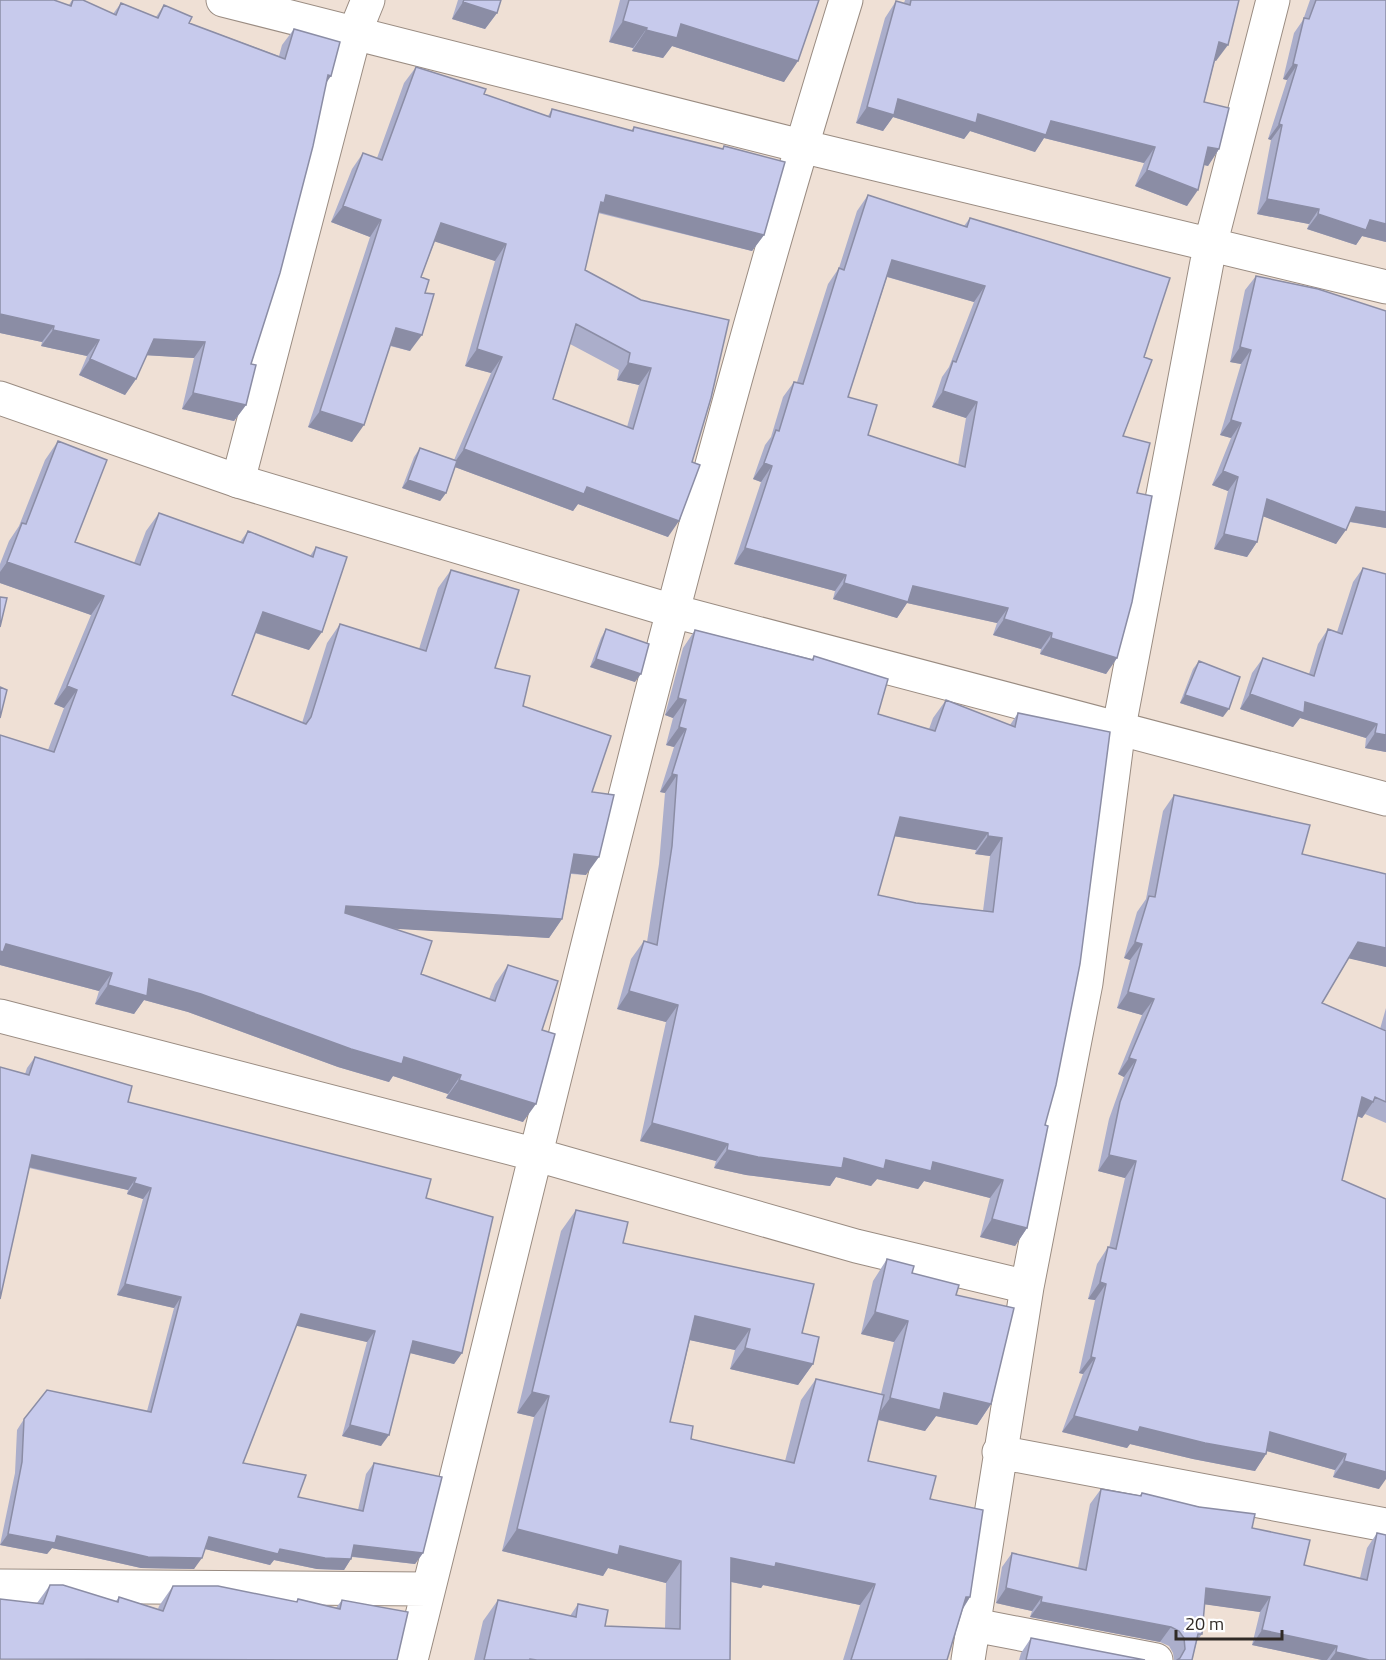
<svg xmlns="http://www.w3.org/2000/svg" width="1386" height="1660" font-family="'Titillium Web',sans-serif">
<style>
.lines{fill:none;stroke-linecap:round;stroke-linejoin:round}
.street-casing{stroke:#9a8c82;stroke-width:35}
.highway-casing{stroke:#9a8c82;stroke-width:35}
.street{stroke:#fff;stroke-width:33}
.highway{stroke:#fff;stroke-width:33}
.wall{fill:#abaecb;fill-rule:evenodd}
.shaded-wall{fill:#8b8da5}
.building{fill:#c7caec;stroke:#8b8da5;stroke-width:1.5;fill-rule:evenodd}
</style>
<rect width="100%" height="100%" fill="#efe0d5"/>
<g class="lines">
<defs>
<path id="street" d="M223,0l578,146 585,141
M238,481l117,-449 13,-32
M0,1016l537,139 319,91 171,41
M999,1452l387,73
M0,1586l428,3
M974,1625l182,35
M411,1660c139,-555 266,-1113 435,-1660
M968,1660l59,-373 59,-304 33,-256 91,-481 63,-246"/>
<path id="highway" d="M0,398l238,83 435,130 713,188"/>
</defs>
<!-- street casing -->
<use href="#street" class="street-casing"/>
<!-- highway casing -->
<use href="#highway" class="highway-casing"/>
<!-- street -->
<use href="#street" class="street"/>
<!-- highway -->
<use href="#highway" class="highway"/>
</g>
<!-- wall -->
<path class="wall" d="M0,0l69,5 3,-5h11l30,14 8,-11 35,14 8,-12 25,18 90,33 3,-11 12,-16 32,55 -75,280 -5,41 -12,16 -52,-12 12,-51 -48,-3 -10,24 -11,16 -46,-20 8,-19 -46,-10 1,-4 -42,-9z
M458,0h43l-4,13 -12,16 -33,-10z
M620,0h199l-35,82 -112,-36 -9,12 -31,-7 1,-3 -24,-6z
M905,0h334l-23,61 -1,-1 -11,42 15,47 -11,17 -4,-1 -17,41 -52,-20 9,-23 -100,-25 -9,14 -65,-21 -6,8 -71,-22 -10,14 -27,-8 29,-105 11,-17 8,2z
M1310,0h76v242l-24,-6 -6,9 -49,-16 2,-5 -52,-10 14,-74 -3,-1 19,-59 -4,-1 11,-46 9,-13z
M416,67l68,27 64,22 4,-7 79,22 3,-4 88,22 2,-3 40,89 -12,16 -154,-38 -13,57 56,30 88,20 -61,217 -90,-33 -5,7 -118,-44 -9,26 -6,8 -38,-13 12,-31 6,-9 34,12 37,-87 -26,-7 30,-105 -60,-20 -14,36 4,16 -15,58 -20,-5 -38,96 -44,-15 62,-190 -39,-15 21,-53 11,-16 14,5 27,-75zM570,344l49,26 -2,10 22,5 -12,42 -74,-28z
M868,195l96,31 6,-8 174,139 -21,79 14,57 -20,165 -11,16 -66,-20 1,-5 -48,-14 4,-12 -90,-20 -10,15 -64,-19 2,-8 -101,-27 27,-82 -8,-3 12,-34 6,-8 12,-40 11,-15h3l31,-98 11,-16 18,-57zM887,277l87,25 -25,65 -7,10 -10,30 34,11 -8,47 -90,-30 -20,-38z
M1256,276l130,252 -37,-6 -13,22 -73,-28 -6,26 -10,15 -33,-8 14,-58 -16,-6 19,-47 -11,-3 21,-71 -11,-2 15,-72z
M58,441l17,101 59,21 12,-32 13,-18 81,29 8,-11 62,25 6,-9 -7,103 -54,-17 -23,62 70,28 25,-80 13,-19 79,25 19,-61 13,-18 44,98 28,38 69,86 -6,83 -15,-1 -9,45 -13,19 -156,-10 28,46 68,25 6,-15 13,-19 34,65 -19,92 -77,-24 2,-4 -55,-18 -4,6 -51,-15 -150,-55 -44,-12 -10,14 -39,-10 4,-13 -99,-26v-230l48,15 16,-42 -10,-4 37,-89 -91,-32v-19l9,-23 10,-15 26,-66z
M1363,568l23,184 -21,-4 1,-10 -66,-20 -7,9 -53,-18 12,-36 11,-15 46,16 9,-30 10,-15 9,3 16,-50z
M606,629l29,53 -45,-15 11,-29z
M695,630l117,29 2,-3 64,58 51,15 4,-11 13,-18 64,25 8,-12 27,412 -18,103 -12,18 -35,-9 10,-39 -66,-17 -6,8 -41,-10 -6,7 -35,-9 -6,9 -84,-11 -32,-7 2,-7 -76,-20 26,-119 -49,-13 14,-50 13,-18 3,1 12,-78 6,-71 -5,-1 14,-45 -8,-2 7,-27 -8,-3 18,-67zM894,836l82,14 -1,4 15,2 -7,55 -67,-8 -38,-8z
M1199,661l24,56 -43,-14 13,-34z
M1174,795l128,59 84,20v93l-37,-9 -27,45 58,26 6,-21v115l-21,-9 -3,4 -5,-2 -15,64 37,309 -46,-12 2,-7 -68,-19 -1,3 -11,17 -62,-12 -63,-15 -3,4 -65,-16 21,-58 -4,-1 16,-73 -7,-1 9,-35 11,-17 1,1 16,-70 -27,-7 11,-52 15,-42 -6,-3 24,-59 -25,-7 13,-48 -6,-2 13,-46 9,-13 17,-88z
M35,1057l93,45 298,96 36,155 -8,11 -44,-11 -29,93 -39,-10 25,-94 -71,-17 -53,138 55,34 60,13 8,-36 8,-11 49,90 -8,11 -63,-7 -8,13 -27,-1 -43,-9 -4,5 -65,-16 -11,20 -53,-1 -89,-20 -5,6 -47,-9 15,-72 2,-43 7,-11 123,-8 27,-103 -57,-13 26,-96 -16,-5 1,-4 -99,-22 -4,-94 2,-6z
M576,1210l47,33 179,90 11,31 -15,21 -68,-16 5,-19 -45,-10 -20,82 21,17 94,22 16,-61 15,-21 65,15 13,-52 -33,-8 12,-53 14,-22 25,14 44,22 35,109 -14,21 -41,-9 -11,15 -47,-11 -10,41 62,38 40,98 -7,12 -16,51h-104l17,-55 -97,-20 -2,3 -30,-6 -1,78h-256l9,-39 15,-21 72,16 8,-12 27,22 60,2 1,-45 -58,-15 -5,8 -101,-25 32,-134 -17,-4 44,-182z
M1101,1489l38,7 3,-3 110,35 52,37 56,13 7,-30 10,-15 9,127h-64l-70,-15 8,-33 -56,-8 -2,30 -5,7 -5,19h-18l-1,-7 -4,-7 -9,-4 -130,-25 2,-6 -36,-8 6,-36 10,-14 66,15 12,-64z
M50,1585l66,16 3,-4 39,12 1,-3 14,-20 123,16 2,-3 38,9 6,-8 55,60 -360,-57z
M1031,1638l114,22h-126l2,-7z"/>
<!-- shaded-wall -->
<path class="shaded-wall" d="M463,2l34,11 -12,16 -33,-10z
M623,21l24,7 -14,20 -24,-6z
M681,24l117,37 -14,21 -112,-36 -9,12 -31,-7 14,-21z
M1219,42l9,3 -12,16 -8,-3z
M1293,64l4,1 -10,15 -4,-1z
M328,75l3,1 -11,16z
M898,99l80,15 73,7 104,26 -11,16 -100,-25 -9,14 -65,-21 -6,8 -71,-22 -10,14 -27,-8 11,-16z
M1279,124l3,1 -11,15 -3,-1z
M1208,147l11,2 -11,17 -11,-3z
M1147,170l51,20 -11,16 -52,-20z
M606,195l158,40 -12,16 -154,-39 3,-10z
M1267,199l52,10 -10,15 -52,-10z
M343,206l38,14 -11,17 -39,-15z
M1318,214l52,6 16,4v18l-24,-6 -6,9 -49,-16z
M441,223l65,21 -11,17 -65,-21z
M892,260l93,26 -11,16 -93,-27z
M0,314l54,12 -12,16 -42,-9z
M396,328l26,7 -12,16 -25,-7z
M53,330l46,10 -12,16 -46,-10z
M154,339l51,3 -11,16 -52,-3z
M1240,347l11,3 -10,14 -11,-2z
M477,349l25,8 -11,16 -26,-7z
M90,359l46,20 -11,16 -46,-20z
M628,363l23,5 -12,17 -22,-5z
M943,391l34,11 -11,16 -34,-11z
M193,393l53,12 -12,16 -52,-12z
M320,411l44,14 -12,17 -44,-15z
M1231,420l10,3 -10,15 -11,-3z
M464,449l123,38 92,34 -11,16 -90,-33 -5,7 -121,-45z
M764,463l8,3 -11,16 -8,-3z
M1223,471l15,6 -10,14 -16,-6z
M408,480l38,13 -6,8 -38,-13z
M1267,499l79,31 -10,14 -79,-30z
M1356,507l30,5v16l-40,-7z
M1224,534l33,8 -10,15 -33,-8z
M745,548l101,27 -11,16 -101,-27z
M7,562l97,34 -13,19 -91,-32v-11z
M844,583l69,3 95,22 -11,15 -90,-20 -10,15 -64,-19z
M263,612l59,20 -13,18 -59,-19z
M1004,619l48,14 -11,16 -48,-14z
M1051,638l66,20 -11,16 -66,-20z
M596,659l45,15 -6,8 -45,-15z
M67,686l10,4 -13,18 -10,-4z
M1250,694l55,8 72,22 -11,14 -66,-20 -7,9 -53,-18z
M1185,695l44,14 -6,8 -43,-14z
M678,698l8,2 -13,18 -8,-3z
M679,727l7,2 -12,18 -8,-2z
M1375,733l11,2v17l-21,-4z
M672,774l5,1 -12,18 -5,-1z
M900,817l88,16 -12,17 -89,-15z
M988,836l14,2 -12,18 -15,-2z
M574,854l25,3 -13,18 -25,-3z
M346,906l216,13 -13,19 -216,-13z
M1135,942l7,2 -12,16 -6,-2z
M1358,942l28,6v19l-39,-9z
M6,944l106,29 -13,18 -99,-26v-14z
M149,979l52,15 260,81 -13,19 -55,-18 -4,6 -51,-15 -150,-55 -44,-12 -10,14 -39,-10 13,-19z
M629,991l49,14 -12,17 -49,-13z
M1128,992l26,7 -12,16 -25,-7z
M1129,1058l7,2 -12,17 -6,-3z
M459,1080l77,24 -13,18 -77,-24z
M1362,1097l11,5 -11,16 -12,-5z
M652,1123l76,21 -12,17 -76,-20z
M727,1150l117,8 89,4 70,18 -13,18 -66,-17 -6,8 -41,-10 -6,7 -35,-9 -6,9 -84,-11 -32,-7z
M32,1155l104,23 -8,12 -104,-24z
M1109,1155l27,6 -11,17 -27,-7z
M134,1183l17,5 -8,11 -16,-5z
M992,1219l35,9 -12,18 -35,-9z
M1100,1282l6,2 -11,16 -7,-1z
M125,1284l56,13 -7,11 -57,-13z
M875,1312l33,9 -14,21 -33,-8z
M301,1314l74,17 -8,11 -74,-17z
M695,1316l55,13 -15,21 -55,-12z
M413,1341l49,12 -8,11 -48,-12z
M745,1348l68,16 -15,21 -68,-16z
M1091,1357l4,1 -12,16 -4,-1z
M532,1392l17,4 -15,21 -17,-4z
M944,1393l47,11 -14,21 -41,-9 -11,15 -50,-12 15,-21z
M1074,1416l66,11 126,27 -11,17 -62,-12 -63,-15 -3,4 -65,-16z
M350,1425l39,10 -8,11 -39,-10z
M1270,1432l76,22 -11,16 -76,-21z
M1344,1461l42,11v7l-7,10 -46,-12z
M517,1529l103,17 61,15 -15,22 -58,-15 -5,8 -101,-25z
M8,1534l49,2 145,22 -8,11 -53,-1 -89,-20 -5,6 -47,-9z
M209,1537l71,12 71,10 -7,11 -27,-1 -43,-9 -4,5 -69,-17z
M354,1545l69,8 -8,11 -68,-8z
M731,1558l45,5 99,21 -15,21 -97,-20 -2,3 -44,-9z
M1006,1588l36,9 -10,14 -36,-8z
M1206,1588l64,9 -10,15 -65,-9z
M966,1597h4l-14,22z
M1041,1602l130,25 -11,15 -130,-25z
M1262,1630l75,16 -10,14h-5l-70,-15z
M1336,1652l33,8h-39z"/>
<!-- building -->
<path class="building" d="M0,0h54l17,6 2,-6h10l33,15 5,-12 37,15 6,-13 28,12 -3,6 96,36 9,-30 46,13 -9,34 -3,-1 -15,71 -33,127 -29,91 5,1 -10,40 -53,-12 12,-51 -51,-3 -18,40 -46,-20 9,-19 -46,-10 1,-4 -54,-12z
M464,0h37l-4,13 -34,-11z
M629,0h190l-21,61 -117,-37 -4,14 -31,-8 1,-2 -24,-7z
M911,0h328l-11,45 -9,-3 -15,60 25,6 -10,41 -11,-2 -10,43 -51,-20 8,-23 -104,-26 -5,14 -68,-21 -2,9 -78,-24 -4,16 -27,-8 29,-106 14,4z
M1316,0h70v224l-16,-4 -4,10 -48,-16 1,-5 -52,-10 15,-74 -3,-1 18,-59 -4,-1 11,-46 5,1z
M416,67l70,22 -2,5 66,23 2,-8 81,22 1,-4 89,22 1,-3 61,16 -21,73 -158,-40 -2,8 -3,-1 -16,68 56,30 88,20 -18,78 -19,64 8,3 -21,56 -92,-34 -3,7 -120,-45 38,-92 -25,-8 29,-105 -65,-21 -20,54 8,3 -4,13 9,1 -12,41 -26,-7 -32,97 -44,-14 61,-191 -38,-14 20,-53 19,7zM576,324l54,29 -2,10 23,5 -18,61 -80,-30z
M868,195l99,32 3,-9 200,60 -26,79 8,3 -29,76 27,7 -13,50 15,3 -20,106 -15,56 -66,-20 1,-5 -48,-14 4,-11 -95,-22 -5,16 -64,-19 2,-8 -101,-27 27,-82 -8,-3 12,-33 3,1 15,-49 9,2 36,-116 5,2zM892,260l93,26 -29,76 -3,-1 -10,30 34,11 -12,65 -97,-32 9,-30 -29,-8z
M1256,276l62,13 68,22v201l-30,-5 -10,23 -79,-31 -10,43 -33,-8 14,-57 -15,-6 18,-48 -10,-3 20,-70 -11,-3z
M58,441l49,19 -32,82 65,23 19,-52 84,30 5,-12 65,26 3,-10 31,10 -25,75 -59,-20 -31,83 74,29 5,-7 29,-93 86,27 25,-81 68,20 -24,78 35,8 -7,30 88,30 -19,56 22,3 -15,62 -25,-3 -12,65 -216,-13 -1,7 87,28 -11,33 74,27 13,-36 50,16 -16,49 13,4 -19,70 -77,-24 2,-5 -57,-18 -2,7 -51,-15 -150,-55 -52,-15 -2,17 -39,-11 4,-12 -106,-29 -3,8 -3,-1v-216l54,17 23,-62 -10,-4 37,-90 -97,-34 15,-39 4,1z
M420,448l37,13 -11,32 -38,-13z
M1363,568l23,6v161l-11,-2 2,-9 -72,-22 -1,11 -54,-19 13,-36 51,18 14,-47 14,5z
M0,597l7,1 -7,29z
M606,629l43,15 -8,30 -45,-15z
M695,630l118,30 1,-4 74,23 -10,35 57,17 11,-31 69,27 3,-14 92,19 -30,232 -24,121 -11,40 3,1 -21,102 -35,-9 11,-39 -70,-18 -2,9 -45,-11 -2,9 -40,-11 -2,10 -84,-11 -31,-7 1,-6 -76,-21 26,-118 -49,-14 15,-50 13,4 15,-99 5,-71 -5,-1 14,-45 -7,-2 7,-27 -8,-2zM900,817l88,16v3l14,2 -9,74 -77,-9 -38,-8z
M1199,661l41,16 -11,32 -44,-14z
M0,687l7,3 -7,28z
M1174,795l136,30 -8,29 84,20v74l-28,-6 -36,61 64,28v-1v72l-11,-5 -2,5 -11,-5 -20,83 44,19v273l-42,-11 2,-7 -76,-22 -4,22 -61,-11 -65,-16 -2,5 -64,-16 21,-58 -4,-1 15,-73 -6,-2 8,-35 8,2 20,-88 -27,-6 11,-53 16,-42 -7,-2 25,-59 -26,-7 14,-48 -7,-2 14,-46 6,1z
M35,1057l97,29 -4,16 303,77 -5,19 67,19 -31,136 -49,-12 -24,94 -39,-10 25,-94 -74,-17 -58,149 63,12 -8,22 65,14 11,-48 68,14 -19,76 -69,-8 -3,14 -26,-1 -45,-9 -2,5 -69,-17 -7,21 -54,-1 -91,-21 -2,7 -47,-9 14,-72 2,-43 23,-29 104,22 30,-115 -56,-13 26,-96 -17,-5 2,-5 -104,-23 -32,144v-232l29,8z
M576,1210l52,12 -5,21 191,41 -12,49 17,4 -6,27 -68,-16 5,-19 -55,-13 -25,106 23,4 -2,13 103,24 22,-84 68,16 -16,66 68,15 -6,23 53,11 -13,87h-4l-19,63h-96l24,-76 -99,-21 -1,4 -44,-9 -1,102h-193l-7,-1v1h-46l14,-60 78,17 2,-13 30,6 -3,16 75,3 1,-68 -61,-15 -2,9 -101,-26 32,-133 -17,-4z
M887,1259l27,7 -2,7 47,12 -3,10 58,13 -23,96 -47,-11 -4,17 -50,-12 18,-77 -33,-9z
M1101,1489l40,7 1,-3 57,14 56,7 -3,14 58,12 -6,25 63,15 10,-47 9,2v125h-17l-33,-8 1,-6 -75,-16 8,-33 -64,-9 -4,46h-4l-6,26h-15l3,-2 5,-9 -1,-11 -5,-7 -8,-4 -130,-25 1,-5 -36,-9 6,-35 74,17z
M50,1585h13l55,17 1,-5 44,14 10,-25h45l79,16 1,-3 42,10 2,-9 66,12 -11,48 -397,-1v-60l43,5z
M1031,1638l114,22h-119z"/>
<!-- scale -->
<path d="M1176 1630v9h106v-9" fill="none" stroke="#302a26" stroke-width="3"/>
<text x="1185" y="1630" font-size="18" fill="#302a26" stroke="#ffffff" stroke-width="4.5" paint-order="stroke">20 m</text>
</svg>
